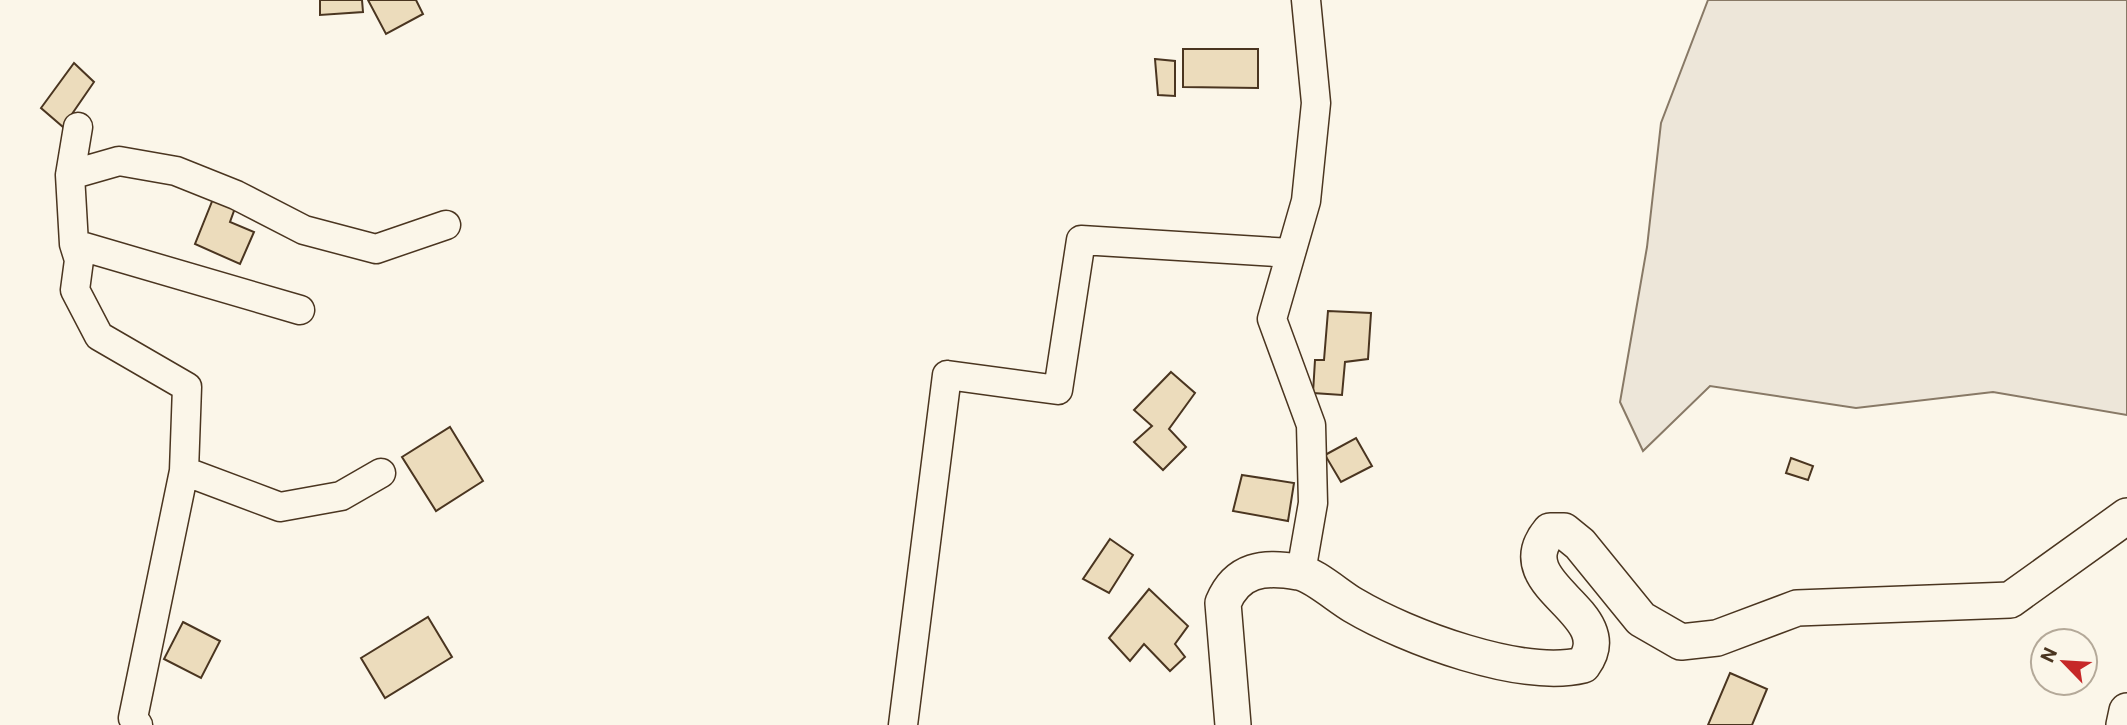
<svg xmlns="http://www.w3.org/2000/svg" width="2127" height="725" font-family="Roboto,sans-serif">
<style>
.green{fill:#ede6d9;stroke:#887966;stroke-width:2}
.building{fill:#ecdcbc;stroke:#4a3520;stroke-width:2}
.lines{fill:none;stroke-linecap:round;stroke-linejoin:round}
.minor-casing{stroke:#4a3520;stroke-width:31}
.tertiary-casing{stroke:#4a3520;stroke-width:38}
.minor{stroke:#fbf6e9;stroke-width:28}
.tertiary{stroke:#fbf6e9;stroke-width:35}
</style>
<rect width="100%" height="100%" fill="#fbf6e9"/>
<!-- green -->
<path class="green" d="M1708,0h419v415l-134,-23 -137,16 -146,-22 -67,65 -23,-49 27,-155 14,-124z"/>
<!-- building -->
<path class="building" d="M320,0h42l1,12 -43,3z
M368,0h48l7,14 -37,20z
M1183,49h75v39l-75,-1z
M1155,59l20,2v35l-17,-1z
M74,63l20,19 -31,45 -22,-19z
M213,199l22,9 -5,14 24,10 -14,32 -45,-20z
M1328,311l43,2 -3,46 -23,3 -3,33 -29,-2 2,-33h9z
M1171,372l24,21 -26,36 17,18 -23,23 -29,-28 18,-16 -18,-16z
M450,427l33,54 -47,30 -34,-54z
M1356,438l16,28 -31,16 -16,-27z
M1791,458l22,8 -5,14 -22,-7z
M1242,475l52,8 -6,38 -55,-10z
M1110,539l23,16 -24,38 -26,-14z
M1149,589l39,37 -13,18 10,13 -15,14 -26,-27 -14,17 -21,-23z
M428,617l24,40 -67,41 -24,-40z
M183,622l37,19 -19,37 -37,-19z
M1730,673l37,16 -15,36h-44z"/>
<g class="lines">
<defs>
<path id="minor" d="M78,127l-8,48 4,69 5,16 -4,30 24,46 88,51 -3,84 -51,247 5,7
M70,175l49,-14 57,10 60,24 68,35 72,19 70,-24
M74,244l226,66
M184,471l96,36 61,-11 40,-23
M1301,572l12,-69 -2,-78 -39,-106 34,-118 10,-98 -10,-103
M903,725l44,-350 111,15 23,-150 210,13"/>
<path id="tertiary" d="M1233,725l-10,-122c14,-34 41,-37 75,-31 15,2 41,25 55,33 54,32 169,75 230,60 40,-54 -80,-78 -33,-134h14l16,13 61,75 40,23 36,-4 80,-30 213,-8 117,-84
M2124,725l3,-14"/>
</defs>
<!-- minor casing -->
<use href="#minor" class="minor-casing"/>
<!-- tertiary casing -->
<use href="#tertiary" class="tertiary-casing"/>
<!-- minor -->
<use href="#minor" class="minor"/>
<!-- tertiary -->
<use href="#tertiary" class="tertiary"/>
</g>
<!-- north arrow -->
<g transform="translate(2064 662) rotate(295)"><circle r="33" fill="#fbf6e9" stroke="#b4a999" stroke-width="2"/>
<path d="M0-5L12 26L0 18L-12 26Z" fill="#c62828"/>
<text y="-10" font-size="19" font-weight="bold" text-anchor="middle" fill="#4a3520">N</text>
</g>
</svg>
